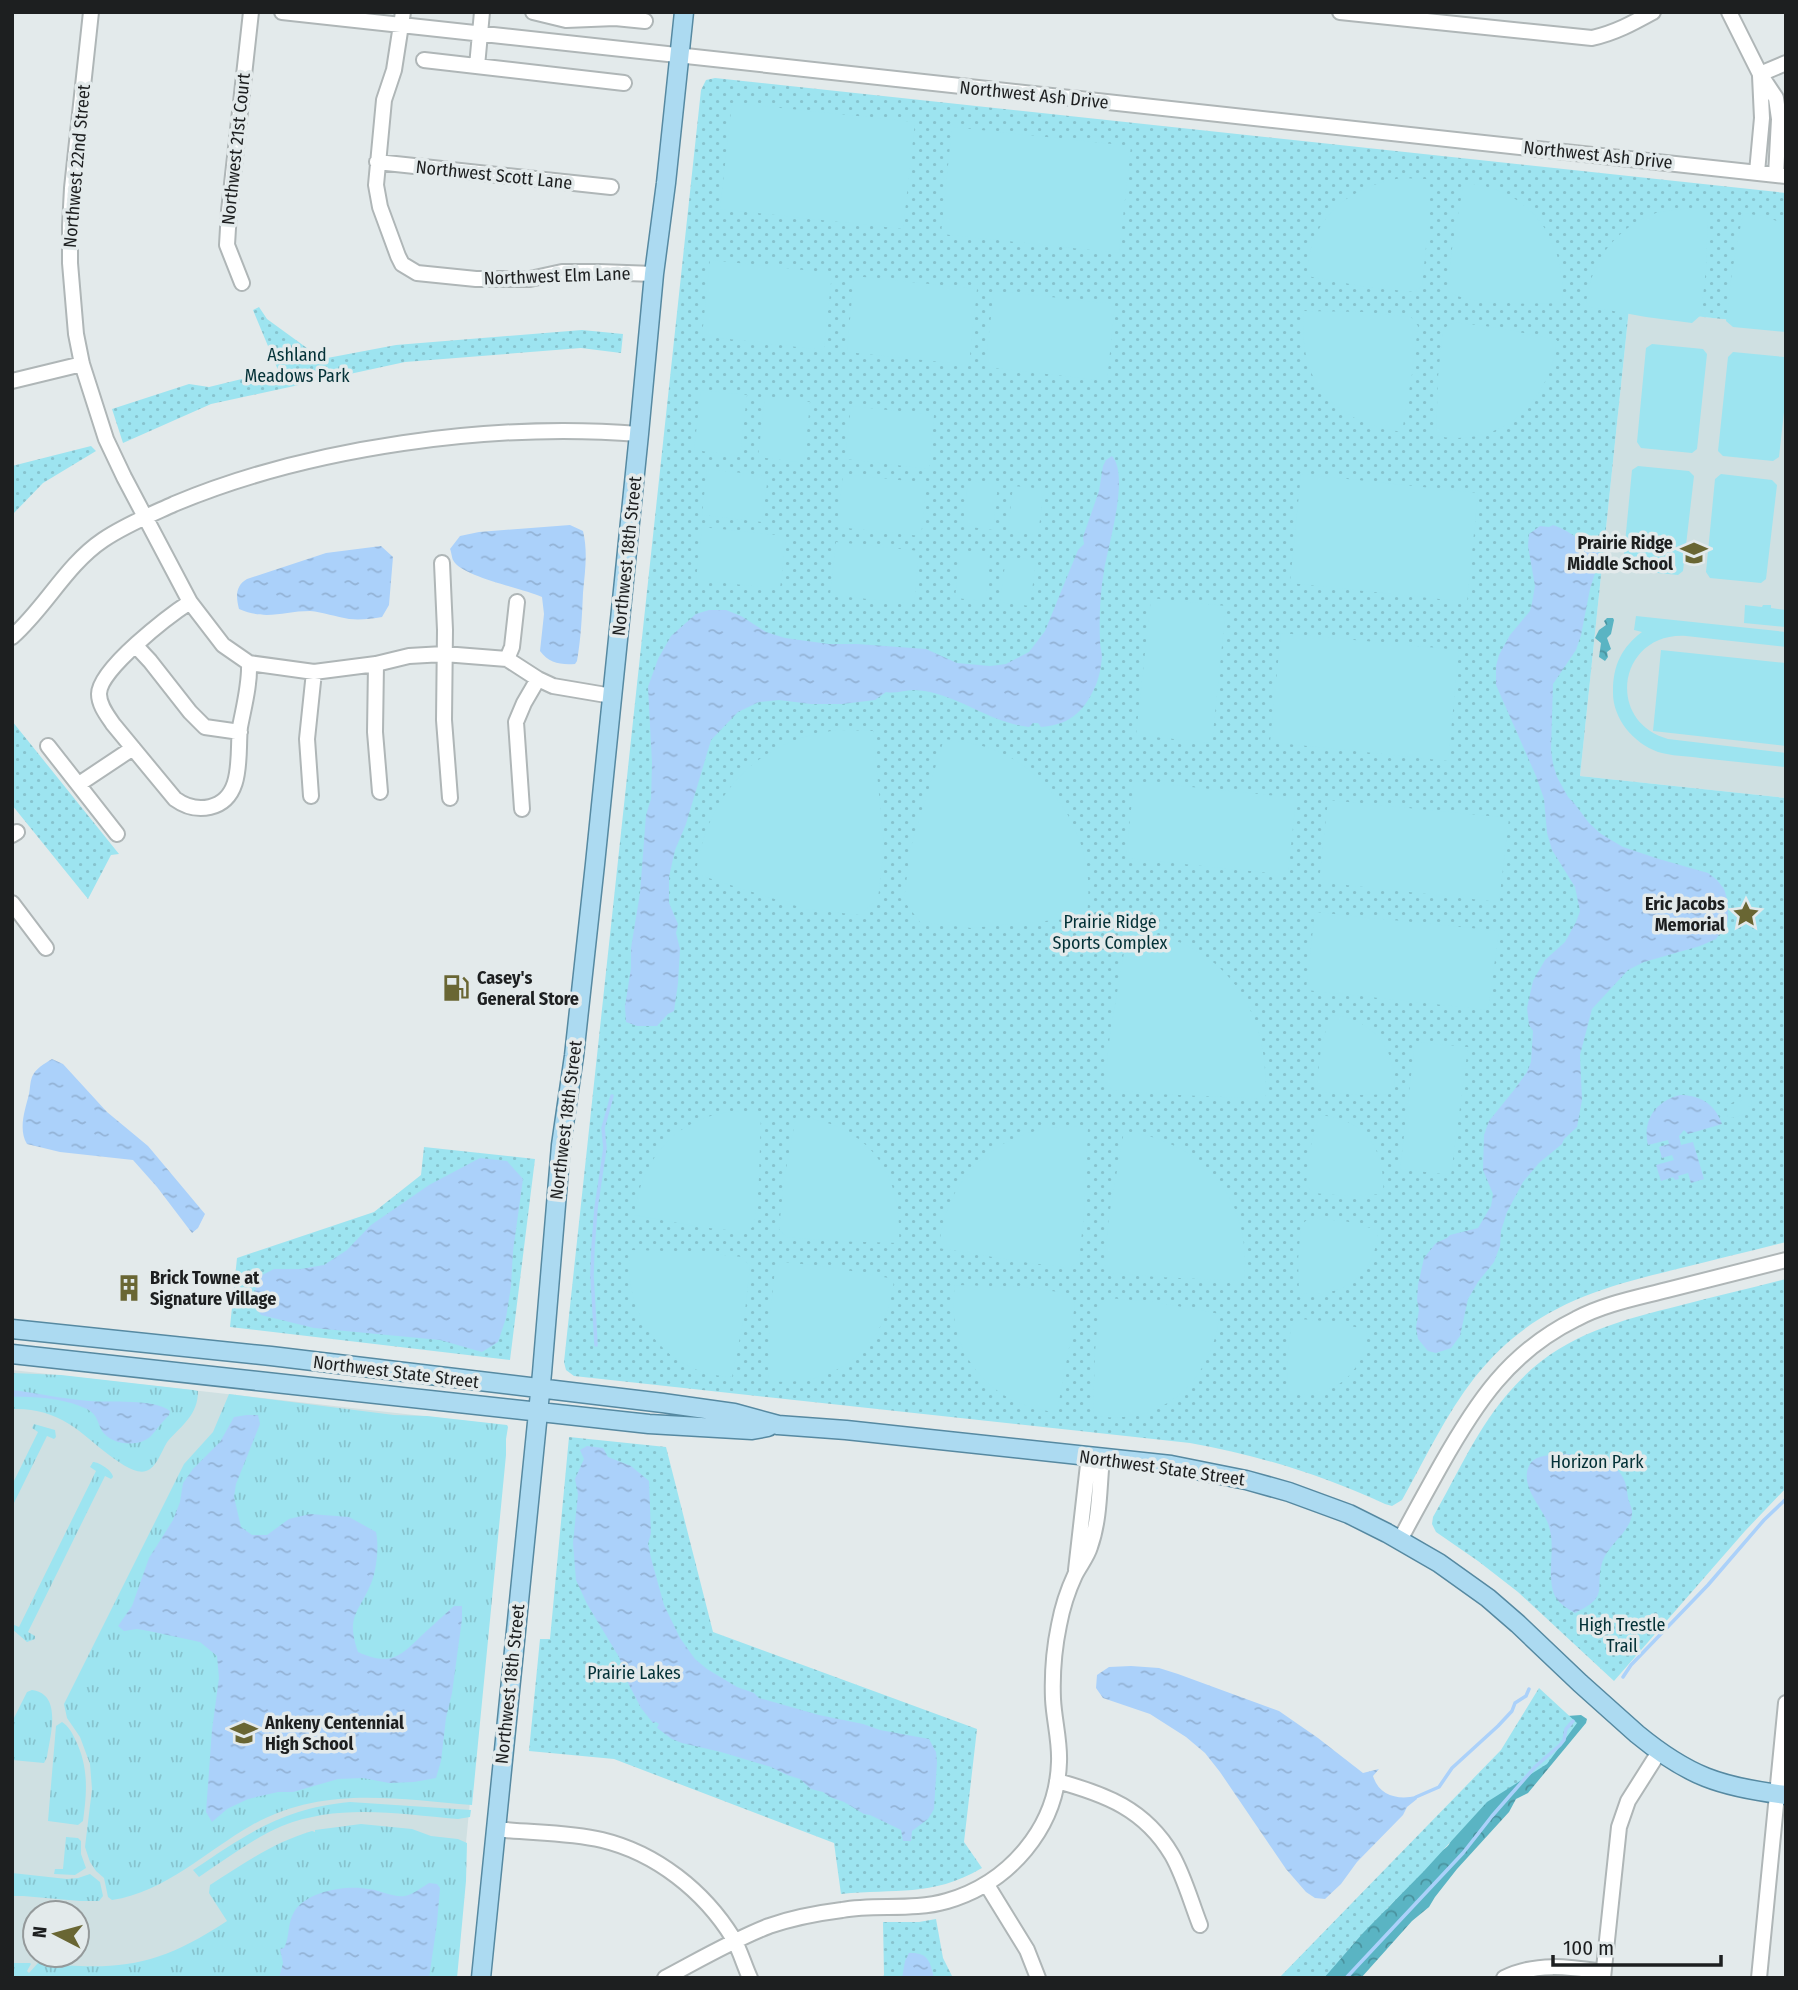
<svg xmlns="http://www.w3.org/2000/svg" width="1798" height="1990" font-family="'Fira Sans Condensed',sans-serif">
<style>
.built{fill:#cfe0e2;fill-rule:evenodd}
.grass{fill:url(#grass-tufts)}
.forest{fill:url(#forest-crowns)}
.park{fill:url(#park-dots)}
.garden{fill:#9de4f0}
.water{fill:url(#water-ripples)}
.lines{fill:none;stroke-linecap:round;stroke-linejoin:round}
.stream{stroke:#abd1fa;stroke-width:3.5}
.minor-casing{stroke:#afb6b7;stroke-width:18}
.major-casing{stroke:#5689a1;stroke-width:21}
.minor{stroke:#fff;stroke-width:14}
.major{stroke:#acdaf1;stroke-width:18}
.labels{text-anchor:middle;stroke-width:7;stroke-linejoin:round;paint-order:stroke}
.street-label{font-size:18px;fill:#1d1f20;stroke:#e3eaeb}
.park-label{font-size:18px;fill:#033137;stroke:#e3eaeb}
.poi-label{font-size:18px;font-weight:bold;fill:#1d1f20;stroke:#e3eaeb;text-anchor:start}
</style>
<defs>
<pattern id="grass-tufts" width="24" height="20" patternUnits="userSpaceOnUse" patternTransform="scale(1.75)"><rect width="24" height="20" fill="#9de4f0"/><path d="M3 7l-1-3M5 7V3M7 7l1-3M15 17l-1-3M17 17v-4M19 17l1-3" fill="none" stroke="#87c3ce"/></pattern>
<pattern id="forest-crowns" width="20" height="18" patternUnits="userSpaceOnUse" patternTransform="scale(1.75)"><rect width="20" height="18" fill="#5ab4c3"/><path d="M2 6a3 3 0 1 1 6 0M12 15a3 3 0 1 1 6 0" fill="none" stroke="#4a929e"/></pattern>
<pattern id="park-dots" width="8" height="8" patternUnits="userSpaceOnUse" patternTransform="scale(1.75)"><rect width="8" height="8" fill="#9de4f0"/><path d="M2 2h.1M6 6h.1" fill="none" stroke="#87c3ce" stroke-width="1.8" stroke-linecap="round"/></pattern>
<pattern id="water-ripples" width="26" height="14" patternUnits="userSpaceOnUse" patternTransform="scale(1.75)"><rect width="26" height="14" fill="#abd1fa"/><path d="M2 4q2-2 4 0t4 0M15 11q2-2 4 0t4 0" fill="none" stroke="#93b3d6"/></pattern>
</defs>
<rect width="100%" height="100%" fill="#e3eaeb"/>
<!-- built -->
<path class="built" d="M1629,309l157,17v472l-206,-22z
M12,1370l482,54v128l-41,426h-441zM35,1913h42v42h-42z"/>
<!-- grass -->
<path class="grass" d="M12,1373l49,2 132,15 5,1c0,24 -16,34 -30,50 -6,8 -11,27 -22,30 -18,7 -60,-38 -77,-47 -17,-11 -36,-16 -57,-15z
M229,1394l165,21 33,1 80,9 1,2 -2,12v16l-34,350c-76,-6 -149,-20 -220,20 -46,26 -86,67 -140,75l-4,-3 -4,-19 -8,-7 -6,-9 -5,-15 7,-58 -2,-25 -10,-27 -13,-19 -3,-14 120,-240 29,-32z
M34,1424l21,6 1,7 -2,2 -7,-3 -35,71v-22l26,-53 -6,-4z
M93,1462c6,0 20,9 20,15l-2,2 -6,-3 -77,156 7,4v3l-8,3 -15,-13v-5l7,3 77,-156 -6,-4z
M32,1690c31,4 18,46 15,67l-3,6 -32,-3v-38l15,-30z
M62,1722c6,4 10,10 13,17 14,28 12,53 8,82l-5,4 -30,-4 8,-95z
M350,1802l121,8 -1,7 -12,2c-59,-5 -119,-16 -176,7 -30,13 -56,33 -83,51l-6,-7c54,-36 90,-62 157,-68z
M361,1824l51,5 19,7 27,3 9,4 -1,38 -9,97h-445v-15h18l1,1 -4,7 2,2 9,-10c82,8 119,4 189,-42l-18,-28 1,-8c33,-21 64,-43 102,-54l3,1v-2z
M66,1837l12,1 3,3v13l5,14 -11,7 -21,-1 1,-5h8z
M12,1873l55,6 11,-1 12,-4 10,8 3,14 -4,5h-19l-57,-5h-11z"/>
<!-- forest -->
<path class="forest" d="M1607,618h6l1,2 -3,14 -4,4 4,11 -4,3 1,5 -3,4 -6,-4 2,-14 -6,-5 4,-8 7,-5 -2,-4z
M1581,1715l6,4 -1,4 -58,70 -12,6 -7,13 -52,57 -22,28 -6,10 -17,14 -51,57h-44l63,-66 7,-3 51,-57c11,-4 13,-9 15,-20l114,-116z"/>
<!-- park -->
<path class="park" d="M715,78l1071,115v133l-157,-17 -49,467 206,22v444c-36,9 -73,18 -109,27 -82,20 -146,38 -202,108 -29,37 -50,82 -73,123l-10,6 -7,-2c-63,-29 -127,-49 -195,-61l-616,-67 -8,-6 -2,-8 137,-1272 5,-10z
M259,307l8,12 55,40 74,-14 186,-15 41,4 -2,19 -40,-5 -176,14 -194,42 -88,39 -11,-34 77,-25 20,3 69,-17 -25,-60z
M91,446l5,5 -53,32 -31,32v-49z
M12,721l107,133 -8,1 -23,44 -76,-94z
M424,1147l111,12 -25,201 -280,-33 7,-69 137,-46 47,-37z
M1786,1279v209l-41,43 -131,150 -96,-89 -40,-31 -42,-29 -4,-8 1,-7c23,-40 42,-84 72,-120 49,-60 105,-74 177,-92 34,-9 69,-17 104,-26z
M569,1437l97,10 47,185 264,97 -13,113 18,26c-52,30 -86,20 -141,26l-7,-51 -220,-84 -85,-8 11,-112h10z
M1539,1688l38,35 -30,41 -60,38 -63,69 -61,62 -39,45h-45l222,-228z
M936,1919l7,39 10,20h-71l2,-3 -1,-53h36z"/>
<!-- garden -->
<path class="garden" d="M732,103l183,19 -12,107 -183,-20z
M952,127l179,19 -12,107 -178,-19z
M1401,178l26,1v58l-5,49 -8,6 -48,-5 -59,-11c1,-57 41,-89 94,-98z
M1464,183c66,4 103,58 98,120 -26,0 -96,4 -115,-13l6,-49z
M1695,208l13,2 -2,58 -5,47 -9,8 -46,-6 -60,-11c3,-42 29,-79 70,-93 12,-3 26,-4 39,-5z
M1743,213l24,4 19,8v107l-53,-5 -7,-6 6,-49z
M710,260l122,13 -8,77 -122,-14z
M854,276l123,13 -8,76 -122,-13z
M994,291l121,13 -8,77 -122,-14z
M1304,311l60,1 47,5 7,9 -6,48 -10,58c-69,-10 -105,-50 -98,-121z
M1453,322l46,6 58,12c-7,63 -56,108 -121,96l2,-59 5,-48z
M1652,344l51,5 4,5 -10,95 -5,4 -51,-5 -4,-6 9,-94z
M1733,352l51,5 2,2v35l-7,63 -6,4 -50,-5 -5,-5 10,-94z
M701,390l46,5 -7,61 -46,-6z
M765,397l45,5 -6,61 -46,-6z
M851,406l83,9 -5,54 -84,-10z
M1638,466l51,5 5,5 -11,95 -5,4 -51,-5 -4,-6 9,-94z
M707,469l61,7 -6,46 -60,-7z
M843,474l84,9 -6,53 -84,-9z
M1301,474l177,19 -11,109 -177,-19z
M1721,474l51,6 5,5 -11,94 -5,4 -51,-5 -4,-6 9,-93z
M968,481l30,3 -5,46 -30,-4z
M1013,486l31,3 -6,46 -30,-4z
M702,527l84,9 -6,53 -84,-9z
M836,542l83,9 -5,53 -84,-9z
M960,552l30,3 -5,46 -30,-3z
M1006,557l30,3 -6,46 -30,-4z
M1151,598l75,8 -14,137 -76,-8z
M1745,605l17,2 1,-2h8v3l15,2 -1,17 -41,-4z
M1636,616l150,16v15l-100,-11c-67,-4 -82,85 -18,103l118,14v14c-29,-3 -57,-6 -86,-9 -13,-2 -29,-2 -42,-6 -25,-9 -46,-34 -45,-61 0,-26 9,-44 29,-59l-8,-2z
M1281,633l178,17 -11,111 -178,-19z
M1661,650l125,13v83l-133,-15z
M841,730l32,1 11,116 -6,52 -19,16 -53,-6 -110,-35c10,-80 63,-137 145,-144z
M944,739c17,2 33,5 48,10 53,20 92,74 96,130 1,12 0,25 -1,38l-116,11 -51,-6 -16,-21 6,-51z
M1134,781l162,17 -8,77 -162,-17z
M1328,800l181,18 -10,84 -180,-20z
M1315,912l184,19 -11,79 -182,-20z
M1128,929c94,11 143,77 137,170l-107,-5 -46,-4 -7,-9 5,-47z
M1330,1015c42,2 71,37 63,79l-35,1 -34,-3 -7,-10 4,-34z
M1415,1042l53,5 -17,128 -51,-6z
M1748,1056l1,3c-14,3 -12,6 -20,15 -5,5 -10,6 -13,13l3,9 9,3 8,-4 2,-10h3c0,22 -22,26 -30,6l2,-11 11,-7 3,-7 5,-3z
M1750,1092l2,14 -6,1v7l-14,4 -4,-1 -1,-7 13,-7 5,-9z
M736,1111l25,1 -2,66 -5,48 -9,6 -45,-5 -66,-12c8,-58 42,-98 102,-104z
M1319,1115c47,4 67,35 64,79l-36,2 -34,-3 -7,-8 4,-36z
M796,1116c73,9 107,56 103,127l-66,-2 -47,-4 -7,-8 5,-49z
M1070,1126l18,1 -4,86 -5,48 -9,7 -47,-6 -84,-14c7,-74 59,-119 131,-122z
M1124,1131c80,11 129,68 120,150l-86,-4 -47,-4 -7,-9 5,-48z
M1309,1218l36,3 33,9c-2,45 -35,69 -79,63l-1,-33 3,-35z
M631,1250l66,2 45,5 8,9 -5,45 -13,66c-11,-1 -21,-2 -32,-6 -49,-17 -78,-71 -69,-121z
M783,1262l47,5 64,12c-7,69 -57,109 -126,102l2,-65 5,-47z
M955,1285l65,2 47,6 8,9 -6,46 -12,64c-66,-5 -113,-60 -102,-127z
M1108,1298l47,4 65,12c-9,68 -56,112 -127,102l2,-64 4,-47z
M1300,1319l35,3 32,8c-2,45 -35,70 -79,63l-1,-34 4,-33z"/>
<!-- water -->
<path class="water" d="M1112,456c18,20 -4,89 -8,115 -4,23 -5,48 -4,70 0,6 2,11 2,16 -1,10 -3,23 -8,32 -11,24 -26,36 -53,38l-3,-4h-5l-4,4c-36,-4 -64,-27 -99,-35 -5,-1 -11,-2 -16,-2 -10,0 -18,4 -28,2l-11,8 -33,4h-31l-32,-4 -20,2 -21,10 -27,28 -25,84 -11,26 -6,27v26l9,21 -2,9 4,16 -2,34 -4,28 -6,3 -11,12h-20l-11,-4 -1,-16 6,-38v-20l9,-55 6,-78 5,-16 1,-36 -4,-76 10,-28 13,-23 25,-22 13,-4h17l15,6 25,16 19,6 44,6h28l69,5 31,14 33,3 16,-2 23,-12 16,-21 33,-81 6,-6 -1,-7 16,-46 4,-25 3,-6z
M570,525l13,6c5,21 2,40 0,62 -1,23 -2,45 -6,68l-2,3c-15,1 -26,-1 -35,-13l4,-37 -2,-17c-19,-9 -81,-20 -89,-37 -1,-1 -2,-10 -3,-11l10,-13 19,-4z
M1553,525c20,6 33,23 52,31l-2,2h-7l-1,15 -5,16 -9,46 -5,15 -23,34 -2,66 2,14 4,13 11,20 6,6 15,20 12,11 22,13 36,12 49,14 9,7 7,9 4,13v19l-12,18 -16,7 -56,16 -16,8 -36,39 -12,46 2,45 -5,27 -13,12 -2,5 -23,19 -16,19 -16,30 -6,19 -1,15 -6,16 -16,20 -10,17 -8,37 -9,12 -15,5 -8,-2 -10,-12 -2,-12 3,-17 -2,-10 1,-15 6,-27 12,-15 11,-5 3,-3 28,-7 13,-22 2,-12 -10,-24 1,-35 5,-14 25,-31 13,-18 4,-10 2,-31 -4,-6 -2,-17 6,-27 12,-21 20,-18 11,-20 4,-11 -5,-24 -23,-37 -5,-17 -3,-34 -8,-23 -40,-91v-19l3,-11 11,-20 20,-24 2,-8 3,-17 -7,-40 1,-12 11,-8 9,1z
M381,546l12,11 -4,48 -7,12c-11,2 -22,3 -33,2 -13,-2 -26,-7 -39,-8 -26,0 -44,10 -71,-2 -3,-12 -4,-23 8,-30l79,-26z
M52,1059l11,5 44,48 41,34 57,68 -7,14 -6,5 -35,-46 -24,-27 -73,-8 -33,-8c-9,-15 -2,-34 2,-50 1,-5 1,-12 3,-17 4,-9 12,-13 20,-18z
M1680,1095c20,0 35,9 42,29l-34,10 -4,-4 -5,6 2,9 12,-3 11,37 -13,4 -3,-10 -10,3 1,3 -4,1 -2,-3 -12,4 -5,-16 18,-5 -2,-5 -10,3 -3,-11 10,-3 -1,-4 -20,5c-6,-25 8,-44 32,-50z
M480,1158l27,3 16,18 -10,72 -2,35 -5,32 -8,24 -16,10 -42,-12 -126,-12 -53,-13 -8,-13 5,-25 16,-8h27l23,-4 23,-15 24,-25 58,-40z
M12,1390c26,3 51,9 77,11 21,2 65,-3 81,10l-1,4c-7,7 -12,14 -18,21 -12,12 -40,9 -49,-5 -5,-9 -4,-16 -15,-22 -21,-10 -51,-13 -75,-12z
M247,1415h11l2,9 -24,60 -2,13 7,30 11,8h15l22,-16 21,-5 39,3 27,15c3,15 1,34 -4,49 -12,31 -27,34 -14,71 31,14 41,6 63,-16 11,-10 22,-20 33,-30h8v13l-10,74 -6,25 -5,43 -5,17 -22,4 -25,1 -26,-5 -25,1 -45,13h-15l-30,7 -21,10 -15,13 -6,-10 6,-82 7,-52 -2,-22 -17,-14 -51,-11 -12,-2 -13,2 -6,-5 14,-20 17,-48 24,-38 7,-18 3,-19 10,-14 27,-27 14,-25z
M587,1446l16,2 5,9 23,9 18,15 2,52 -3,11 3,14 13,47 16,33 15,21 12,10 30,18 17,6 5,5 60,17 44,9 17,6 49,9 7,13 1,10 -3,47 -6,10 -16,12 -1,10h-8l-2,-11 -31,-15 -6,-1 -20,-12 -14,-5 -7,-5 -12,-3 -11,-10 -13,-4 -16,-8 -50,-15 -39,-9 -10,-4 -15,-11 2,-4 -3,-2 -3,1 -12,-15 -15,-29 -7,-22 -32,-53 -11,-24 -3,-37 5,-49 -3,-15 9,-20 -4,-9z
M1563,1454c21,1 54,4 62,28 2,5 2,11 3,16 1,5 5,11 4,16 -2,18 -22,29 -29,46 -10,29 9,35 -28,53 -9,-5 -19,-11 -22,-22 -6,-22 4,-48 -6,-70 -7,-16 -27,-36 -18,-55 5,-12 24,-11 34,-12z
M1131,1666l28,2 19,6 101,37 39,27 45,35 16,-4 -6,7c6,20 25,24 43,20l1,3 -10,8 -4,8 -46,47 -16,22 -16,15 -10,-1 -9,-6 -20,-23 -66,-97 -15,-19 -19,-16 -36,-23 -47,-16 -7,-10 1,-13 12,-8z
M429,1883l8,1 3,4 -3,35 -8,55h-150l4,-15 -3,-14 4,-1c6,-11 3,-24 10,-36 13,-21 52,-27 74,-23 12,1 26,9 37,7 9,-2 17,-9 24,-13z
M909,1953c19,-1 21,8 25,25h-32l3,-17z"/>
<g class="lines">
<!-- stream -->
<path class="stream" d="M596,1345l-4,-70 1,-27 3,-40 9,-60 -2,-20 9,-32
M1623,1677l8,-12 77,-80 56,-65 22,-21
M1416,1797l23,-10 13,-19 46,-42 14,-15 3,-8 11,-7 3,-7
M1346,1978l117,-125 29,-37 43,-49 25,-22 4,-5 2,-11 7,-8"/>
<defs>
<path id="minor" d="M91,12l-19,176 -2,38v37l6,71 6,30 24,75 18,38 66,125 33,43 26,18 65,9 62,-8 33,-8 35,-2 63,5 31,20 15,7 59,10
M282,12l1504,164
M403,12l-9,58 -10,30 -8,85 4,22 18,49 4,8 15,9 59,6h54l32,-7h37l55,2
M533,12l33,8 49,-2 30,3
M1340,12l252,26c23,-5 41,-15 61,-26
M1729,12l31,62 16,24 3,21 -3,56
M424,60l200,23
M477,66l5,-54
M1760,74l26,-11
M377,162l234,25
M1757,172l5,-54 -2,-42
M242,283l-15,-38 2,-34 22,-199
M12,381l70,-17
M442,563l3,67 -1,90 6,78
M190,602c-20,13 -91,67 -91,92 0,11 8,21 14,30l62,75c11,8 22,11 35,8 35,-8 27,-54 30,-80 4,-21 10,-43 9,-64
M12,637c34,-30 54,-72 91,-97 22,-15 47,-25 71,-36 136,-57 319,-82 465,-70
M136,646l14,15 40,51 15,15 35,5
M507,659l5,-12 5,-45
M376,664l-1,68 5,60
M48,746l69,88
M79,784l54,-36
M311,796l-4,-57 7,-67
M522,809l-6,-87 8,-19 14,-24
M12,835l5,-3
M12,903l34,45
M1400,1540c13,-25 27,-50 41,-75 35,-62 68,-113 135,-146 28,-15 60,-21 91,-29 39,-10 79,-20 119,-30
M1076,1570l13,-114
M1057,1781c48,13 88,28 115,74 12,21 19,47 28,70
M495,1829c36,4 73,3 107,11 54,13 102,51 131,98 7,12 11,27 17,40
M987,1885l40,65 11,28
M665,1978c34,-18 68,-38 104,-52 23,-8 49,-13 73,-16 34,-6 71,1 105,-9 62,-18 110,-73 112,-139 1,-21 -5,-42 -6,-63 -1,-25 1,-50 6,-74 3,-16 9,-35 16,-50 5,-10 12,-18 15,-28 10,-28 9,-60 12,-89
M1504,1978c32,-16 65,-11 99,-6
M1603,1978l16,-151 9,-26 31,-49
M1759,1978l27,-275"/>
<path id="major" d="M12,1329l259,27 392,47 71,10 44,12 68,5 325,35 75,15 43,12 60,22 38,19 52,30 49,35 30,26 62,59 57,51c51,42 83,53 149,61
M12,1354l637,70 103,6 16,-3
M481,1978l61,-605 19,-228 13,-89 21,-192 44,-430 15,-160 12,-91 18,-171"/>
</defs>
<!-- minor casing -->
<use href="#minor" class="minor-casing"/>
<!-- major casing -->
<use href="#major" class="major-casing"/>
<!-- minor -->
<use href="#minor" class="minor"/>
<!-- major -->
<use href="#major" class="major"/>
</g>
<!-- icons -->
<defs>
<symbol id="school-bare" viewBox="-9 -9 18 18"><path d="M0-5L7-2L0 1L-7-2ZM-4 1L0 2.5L4 1V4Q0 6-4 4Z" fill="#696633" stroke="#e3eaeb" stroke-width="2.5" paint-order="stroke"/></symbol>
<symbol id="sight-bare" viewBox="-9 -9 18 18"><path d="M0-6L1.8-2.2L6-1.7L2.9 1.2L3.7 5.4L0 3.3L-3.7 5.4L-2.9 1.2L-6-1.7L-1.8-2.2Z" fill="#696633" stroke="#e3eaeb" stroke-width="2.5" paint-order="stroke"/></symbol>
<symbol id="fuel-bare" viewBox="-9 -9 18 18"><path d="M-5.5-6h7V0h2V4h1.3V-2.5L3-4.5l.8-.8L6-3V5H2.5V1h-1V6h-7ZM-4.2-4.7v3.2H.2V-4.7Z" fill="#696633" stroke="#e3eaeb" stroke-width="2.5" paint-order="stroke"/></symbol>
<symbol id="building-bare" viewBox="-9 -9 18 18"><path d="M-4-6H4V6H1V3H-1V6H-4ZM-2.5-4.3h1.7v1.8h-1.7ZM.8-4.3h1.7v1.8H.8ZM-2.5-1h1.7V.8h-1.7ZM.8-1h1.7V.8H.8Z" fill="#696633" stroke="#e3eaeb" stroke-width="2.5" paint-order="stroke"/></symbol>
</defs>
<g fill-rule="evenodd">
<use href="#school-bare" x="1675" y="534" width="38" height="38"/>
<use href="#sight-bare" x="1727" y="895" width="38" height="38"/>
<use href="#fuel-bare" x="437" y="969" width="38" height="38"/>
<use href="#building-bare" x="110" y="1269" width="38" height="38"/>
<use href="#school-bare" x="225" y="1714" width="38" height="38"/>
</g>
<g class="labels">
<!-- street labels -->
<g class="street-label">
<text transform="translate(1034 95) rotate(6)" y="6">Northwest Ash Drive</text>
<text transform="translate(236 149) rotate(-84)" y="6">Northwest 21st Court</text>
<text transform="translate(1598 155) rotate(6)" y="6">Northwest Ash Drive</text>
<text transform="translate(77 166) rotate(-85)" y="6">Northwest 22nd Street</text>
<text transform="translate(494 175) rotate(6)" y="6">Northwest Scott Lane</text>
<text transform="translate(557 276) rotate(-2)" y="6">Northwest Elm Lane</text>
<text transform="translate(627 556) rotate(-84)" y="6">Northwest 18th Street</text>
<text transform="translate(566 1120) rotate(-83)" y="6">Northwest 18th Street</text>
<text transform="translate(396 1372) rotate(7)" y="6">Northwest State Street</text>
<text transform="translate(1162 1468) rotate(8)" y="6">Northwest State Street</text>
<text transform="translate(510 1684) rotate(-84)" y="6">Northwest 18th Street</text>
</g>
<!-- park labels -->
<g class="park-label">
<text x="297" y="361">Ashland<tspan x="297" dy="21">Meadows Park</tspan></text>
<text x="1110" y="928">Prairie Ridge<tspan x="1110" dy="21">Sports Complex</tspan></text>
<text x="1597" y="1468">Horizon Park</text>
<text x="1622" y="1631">High Trestle<tspan x="1622" dy="21">Trail</tspan></text>
<text x="634" y="1679">Prairie Lakes</text>
</g>
<!-- poi labels -->
<g class="poi-label">
<text x="1673" y="549" text-anchor="end">Prairie Ridge<tspan x="1673" dy="21">Middle School</tspan></text>
<text x="1725" y="910" text-anchor="end">Eric Jacobs<tspan x="1725" dy="21">Memorial</tspan></text>
<text x="477" y="984">Casey's<tspan x="477" dy="21">General Store</tspan></text>
<text x="150" y="1284">Brick Towne at<tspan x="150" dy="21">Signature Village</tspan></text>
<text x="265" y="1729">Ankeny Centennial<tspan x="265" dy="21">High School</tspan></text>
</g>
</g>
<!-- border -->
<rect width="1798" height="1990" fill="none" stroke="#1d1f20" stroke-width="28"/>
<!-- north arrow -->
<g transform="translate(56 1934) rotate(276)"><circle r="33" fill="#e3eaeb" stroke="#94999a" stroke-width="2"/>
<path d="M0-5L12 26L0 18L-12 26Z" fill="#696633"/>
<text y="-10" font-size="19" font-weight="bold" text-anchor="middle" fill="#1d1f20">N</text>
</g>
<!-- scale -->
<path d="M1553 1955v10h168v-10" fill="none" stroke="#1d1f20" stroke-width="3.5"/>
<text x="1563" y="1955" font-size="21" fill="#1d1f20" stroke="#e3eaeb" stroke-width="5" paint-order="stroke">100 m</text>
</svg>
